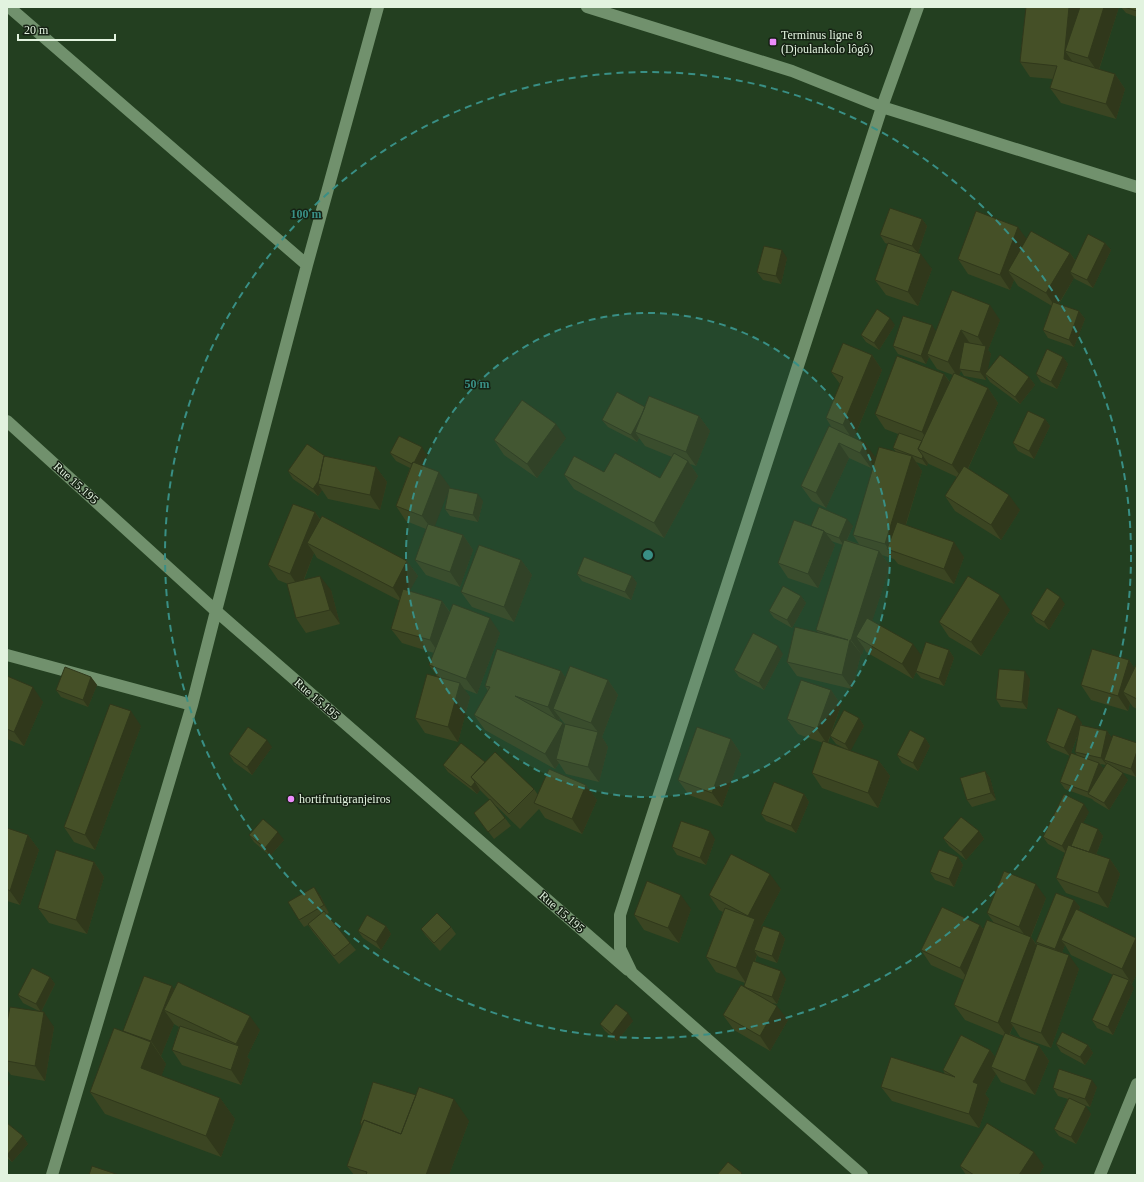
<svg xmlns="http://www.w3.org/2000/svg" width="1144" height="1182" font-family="'Times New Roman',serif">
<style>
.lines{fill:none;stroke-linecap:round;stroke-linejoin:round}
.minor{stroke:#71916d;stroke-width:12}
.wall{fill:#3b4522;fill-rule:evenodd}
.shaded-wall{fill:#30381b}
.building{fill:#455027;stroke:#30381b}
.ring{fill:none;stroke:#398f85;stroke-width:2;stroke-dasharray:7 5}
.poi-dot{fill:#ec8cfb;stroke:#162214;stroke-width:1.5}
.labels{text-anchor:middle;stroke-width:3;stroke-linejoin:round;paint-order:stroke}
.poi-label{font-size:12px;fill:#e2f3df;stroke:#162214;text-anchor:start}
.street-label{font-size:12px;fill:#e2f3df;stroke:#162214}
.centre{fill:#398f85;stroke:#162214;stroke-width:2}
.ring-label{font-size:12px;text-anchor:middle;font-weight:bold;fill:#398f85;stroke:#162214;stroke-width:3;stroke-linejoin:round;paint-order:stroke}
</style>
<rect width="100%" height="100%" fill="#233f20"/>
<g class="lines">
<!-- minor -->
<path class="minor" d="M9,7l298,258
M587,7l205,64 90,36 255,80
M7,421l209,190 412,359
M7,655l185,50
M52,1175l140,-470 24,-94 91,-346 71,-258
M862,1175l-230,-202 -12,-25v-33l262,-808 36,-100
M1100,1175l37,-91"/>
</g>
<!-- wall -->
<path class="wall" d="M1026,7h93l-20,63 16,4 10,15 -9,30 -55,-16 -11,-15 3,-9 -23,-2 -10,-15z
M1121,7h16v10l-11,-4z
M922,219l5,7 -9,27 14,16 -14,37 -32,-11 -11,-15 13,-36 -3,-1 -5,-8z
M1027,239l43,14 5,7 30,-17 6,7 -18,38 -18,-9 -1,-1 -15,26 20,7 6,8 -11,28 -26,-9 -5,-8 9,-24 -34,-20 -4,-6 -4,10 -42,-16 -10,-15z
M787,258l-6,26 -18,-4 -6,-8z
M1000,320l-12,30 3,4 -4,17 42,6 6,8 -15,19 -30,-22 -4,-6v4l-22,-4 -3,-5 -2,4 29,13 10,15 -30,66 52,41 -19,30 -46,-29 -10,-15 12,-19 -28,-13 -1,-1 -1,3 -11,-4 6,9 -16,54 58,32 -10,27 -56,-20 -4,-5 -12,-4 8,11 -18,55 49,35 28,-6 5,8 -10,28 -23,-8 -5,-6 -3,7 -47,-27 -2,-4 -2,7 -1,-1 -9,35 -55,-13 -10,-14 32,-29 -3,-3 27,-85 -12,-4 4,4 -17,43 -30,-10 -10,-15 33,-37h42l-6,14 12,4 -6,-9 43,-83 -3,-4 5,-14 -13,-5 -10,-15 69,-40 6,8 3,-7 -16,-6 -8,-12 -3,7 -28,-10 -5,-8 43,-15z
M895,325l-16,25 -13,-8 -5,-7z
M872,355l10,15 -28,68 22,20 -5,10 -22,-10 -23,50 -14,-7 -11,-15 31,-58 -6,-10 14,-34 -9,-12z
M1063,357l5,7 -11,25 -16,-7 -5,-8z
M645,407l54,9 11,15 -14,35 -6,-2 8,12 -34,62 -90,-49 -10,-14 40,-3 56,6 12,-21 -27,-11 -6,-8 -2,4 -29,-15 -6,-7z
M1045,419l5,7 -16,33 -16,-8 -5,-8z
M566,438l-29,40 -33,-23 -10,-15z
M390,453l37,2 -5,10 28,22 -1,1 34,13 -5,21 -28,-6 -5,-7 4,-21 -15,38 29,9 10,15 -13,37 -34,-12 -11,-15 11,-31 -20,-8 -10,-15 14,-38 -14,-7z
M325,456l51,11 11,15 -7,28 -52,-11 -6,-9 -4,6 -25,-17 -5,-8z
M315,512l5,7 87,42 11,15 -9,15 33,10 8,11 50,21 -23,61 -13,-5 6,8 -12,45 -33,-9 -10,-15 22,-42 -8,-11 5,-12 -32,-10 -11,-14 9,-28 -83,-43 -3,-5 -10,27 27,10 9,34 -34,9 -10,-15 -8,-34 -10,-4 -10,-15z
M521,560l11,15 -18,47 -42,-15 -11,-15z
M577,574l55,2 5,7 -6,17 -49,-19z
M801,596l5,7 -14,25 -18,-10 -5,-7z
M1065,604l-16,26 -13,-8 -5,-8z
M1010,610l-29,46 -32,-19 -10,-15z
M783,654l-19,36 -25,-13 -5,-7z
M1129,660l5,8 3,-5v46l-4,-2 -3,-4 -2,8 -37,-11 -10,-15z
M561,671l4,6 43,3 10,15 -16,42 6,10 -9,35 -33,-8 -7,-11 -4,6 -70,-39 -11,-15 14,-24 -3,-5zM560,718l4,5 1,1v2l-2,-3 -4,-2z
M7,676l36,26 -19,44 -17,-7z
M91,677l6,8 -9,22 -27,-10 -5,-7z
M1030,679l-3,30 -26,-2 -5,-8z
M831,690l10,15 -13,38 18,6 -10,-5 -6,-8 29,-18 5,8 -14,25 29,10 11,15 -12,32 -56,-20 -10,-15 11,-30 -25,-9 -11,-15z
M1082,723v3l25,5 5,7 25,5v30l-1,4 -15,-5 7,8 -19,30 -15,-9 -2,-2 -27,-10 -5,-7 10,-26 -19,-8 -5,-7zM1079,732l-4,20 2,3 -6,-2zM1100,764l6,1 -2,4z
M141,726l-46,124 -21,-8 -10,-15z
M925,738l5,8 -12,25 -16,-8 -5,-8z
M731,739l10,15 -19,53 -33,-12 -11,-15z
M272,747l-20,28 -18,-13 -5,-8z
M485,762l49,27 4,6 48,-10 11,15 -15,34 -37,-16 -6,-9 -19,20 -29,-28 14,17 6,8 -17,13 -20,-26 16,-13 -10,-10 -3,4 -29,-22 -5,-7z
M985,771l5,7 6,22 -24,7 -5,-7z
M804,794l5,8 -13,31 -30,-12 -5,-7z
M1089,812l-6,11 15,6 5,7 -7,19 14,4 10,15 -12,34 -42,-15 -10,-15 9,-25 -17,-9 -5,-7z
M7,828l21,7 11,15 -19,55 -13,-4z
M979,831l5,8 -18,21 -17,-14 -6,-8z
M249,835l35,5 -14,16 -16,-14z
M715,839l-9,26 -29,-10 -5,-8z
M958,857l5,8 -9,22 -19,-7 -5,-8z
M94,862l10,15 -17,57 -38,-11 -11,-15z
M781,889l-20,38 1,2 18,3 5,7 -8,24 -18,-6 -2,-2 -2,7 31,17 -9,25 -5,-1 16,17 -18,31 -36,-21 -11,-15 21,-29 1,-3 -29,-11 -10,-15 17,-45 -4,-2 -10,-15z
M320,895l9,18 -2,1 23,29 6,7 -17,14 -26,-32 -5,-7 -4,2 -5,-7z
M1046,898l-15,39 6,8v-1l-1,-2 38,-42 6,7 -1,3 58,29v34l-5,11 -1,-1 3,5 -21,47 -16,-7 -5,-8 21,-45 -42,-20 -6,-10 -3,7 17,17 -28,79 -31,-11 -7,-11 -3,8 29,12 10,15 -14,34 -34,-13 -5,-8 -11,20 4,5 -10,29 -87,-27 -11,-14 64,-13 -2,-4 47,-20 5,7 9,-21 -39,-16 -11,-15 10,-25 -33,-15 -10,-15 59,-25 4,5 10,-7 -7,-10z
M691,909l-12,34 -35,-13 -10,-15z
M386,926l5,8 -10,16 -18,-12 -5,-7z
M451,927l5,7 -16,17 -14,-15 -5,-7z
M50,977l5,7 -14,28 13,15 -9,54 -34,-6 -4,-5v-48l34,-10 -18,-9 -5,-8z
M174,989l86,41 -13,27 3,3 -9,25 -59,-20 -10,-15 7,-23 -5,-3 -13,32 5,8 -5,12 59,22 15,21 -14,38 -116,-43 -15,-22 34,-60z
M633,1021l-16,20 -12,-10 -5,-7z
M1056,1044l32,1 5,8 -8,12 -24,-13z
M1097,1087l-7,20 -12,-4 13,11 -15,30 -17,-8 -5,-7 14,-30 -10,-3 -5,-8z
M469,1121l-20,54h-95l-7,-9 15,-40 -2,-2z
M7,1123l16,13 5,8 -16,18 -5,-4z
M960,1166h84l-5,9h-73z"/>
<!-- shaded-wall -->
<path class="shaded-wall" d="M1069,7h12l-16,44 10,14 -11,-6z
M1104,7h15l-21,65 -10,-14z
M1115,74l10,15 -9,30 -10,-15z
M922,219l5,7 -9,27 -6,-7z
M1018,227l10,14 -20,30 6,9 -4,10 -10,-15z
M1105,243l6,7 -18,38 -6,-8z
M782,250l5,8 -6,26 -5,-8z
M1070,253l10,15 -10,4 4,6 -18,30 -10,-15z
M921,254l11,15 -14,37 -10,-14z
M990,305l10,15 -12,30 3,4 -4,21 -2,-1 1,2v4l-6,-8 5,-24 -7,-11z
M1079,311l6,8 -11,28 -5,-7z
M890,318l5,7 -16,25 -5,-7z
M932,325l5,8 -10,21 2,3 -3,7 -5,-8z
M961,330l10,15 -12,24 2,2 -3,6 -10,-15z
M872,355l10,15 -29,70 -10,-15z
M1063,357l5,7 -11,25 -6,-7z
M944,374l10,15 -22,58 -10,-15z
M1029,377l6,8 -15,19 -5,-7z
M988,388l10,15 -35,76 -11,-14z
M645,407l-10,25 4,6 -2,4 -6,-7z
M699,416l11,15 -14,35 -10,-14z
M1045,419l5,7 -16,33 -5,-8z
M556,424l10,14 -29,40 -10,-14z
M839,443l10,15 -23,50 -10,-15z
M865,443l11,15 -5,10 -11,-15z
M422,447l5,8 -8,17 -6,-8z
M912,456l10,15 -25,82 -8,-3 -4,-6z
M923,456l5,7 -1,3 -5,-7z
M688,461l10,15 -34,62 -10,-15z
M328,466l-10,18 4,6 -4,6 -5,-7z
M376,467l11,15 -7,28 -10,-15z
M439,472l11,15 -17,44 -11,-15z
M478,494l5,7 -5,21 -5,-7z
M1009,495l11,15 -19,30 -10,-15z
M315,512l10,15 -18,16 7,10 -14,36 -10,-15z
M847,519l6,7 -9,20 -5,-8z
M824,531l11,14 -17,43 -10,-14z
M463,535l10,15 -13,37 -10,-15z
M954,542l10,15 -10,27 -10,-15z
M879,551l11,15 -25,77 -9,-6 8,11 -2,7 -11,-15z
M521,560l11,15 -18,47 -10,-15z
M407,561l11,15 -15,27 -10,-15z
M320,576l11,14 9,34 -10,-14z
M632,576l5,7 -6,17 -6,-8z
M1000,595l10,15 -29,46 -10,-14z
M801,596l5,7 -14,25 -5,-8z
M1060,597l5,7 -16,26 -5,-8z
M442,601l10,15 -12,39 -10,-15z
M490,618l10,15 -23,61 -11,-15z
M850,640l11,14 -9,35 -10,-14z
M913,644l11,15 -8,12v1l-3,7 -11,-15z
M778,646l5,8 -19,36 -5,-7z
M949,650l5,8 -10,28 -5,-7z
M1129,660l8,12 -14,20 7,11 -2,8 -10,-15z
M561,671l10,15 -18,23 7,9 -2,4 -10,-15z
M1025,671l5,8 -3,30 -5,-7z
M91,677l6,8 -9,22 -5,-7z
M608,680l10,15 -16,42 6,10 -9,35 -11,-15 10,-35 -7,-9z
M460,683l10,14 -12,45 -10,-15z
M33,687l10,15 -19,44 -10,-14z
M831,690l10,15 -14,39 -10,-15z
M131,711l10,15 -46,124 -10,-15z
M1077,716l5,7 -12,33 -6,-8z
M859,718l5,8 -14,26 -5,-8z
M563,723l10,15 -17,21 3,4 -4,6 -10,-15z
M1107,731l5,7 -8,22 3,4v1l-6,-7z
M925,738l5,8 -12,25 -5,-8z
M731,739l10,15 -19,53 -10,-14z
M267,740l5,7 -20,28 -5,-8z
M1137,751v15l-1,-1 1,2v6l-1,4 -5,-8z
M879,761l11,15 -12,32 -10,-15z
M1099,763l6,7 -15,25 -2,-3z
M985,771l5,7 6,22 -5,-7z
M1123,773l5,7 -19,30 -5,-7z
M475,782l5,8 -3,4 -6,-7z
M586,785l11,15 -15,34 -10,-15z
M804,794l5,8 -13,31 -5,-7z
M1084,804l5,8 -22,42 -5,-8z
M1098,829l5,7 -9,24 -6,-7z
M710,831l5,8 -9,26 -6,-7z
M979,831l5,8 -18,21 -5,-8z
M278,832l6,8 -14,16 -5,-8z
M28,835l11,15 -19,55 -10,-14z
M958,857l5,8 -9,22 -5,-8z
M1110,859l10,15 -12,34 -10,-15z
M94,862l10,15 -17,57 -11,-14z
M770,874l11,15 -20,38 4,7 -11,16 3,5 -11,28 -10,-15 18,-45 -6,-7z
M1036,884l10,14 -17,43 -10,-14z
M314,887l6,8 9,18 -5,-8z
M681,895l10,14 -12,34 -11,-15z
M1074,900l6,7 -14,36 -5,-3 4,5 -5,12 -5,-8z
M980,925l11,15 -20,43 -11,-15z
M386,926l5,8 -10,16 -5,-8z
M780,932l5,7 -8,24 -5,-7z
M1031,937l10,15 -31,70 3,4 -5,11 -10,-14z
M1136,938l1,1v34l-5,11 -10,-15z
M1069,955l10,14 -28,79 -10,-15z
M781,971l5,8 -9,25 -5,-7z
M50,977l5,7 -14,28 -5,-8z
M1129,980l5,8 -21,47 -5,-8z
M172,986l10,15 -18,9 10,14 -13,32 -10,-15z
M777,1006l11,14 -18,31 -10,-15z
M44,1012l10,15 -9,54 -10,-15z
M628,1013l5,8 -16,20 -5,-7z
M250,1016l10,14 -13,27 3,3 -9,25 -10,-15 8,-22 -3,-4z
M151,1042l15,22 -10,26 -15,-22z
M1088,1045l5,8 -8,12 -5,-8z
M1039,1046l10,15 -14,34 -10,-14z
M990,1050l11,15 -10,2 5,7 -11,20 4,5 -10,29 -10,-14 4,-32z
M7,1079l3,4 -3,5z
M1092,1080l5,7 -7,20 -5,-8z
M220,1098l15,21 -14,38 -15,-21z
M454,1099l15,22 -20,54h-23z
M1086,1106l5,8 -15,30 -5,-7z
M23,1136l5,8 -16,18 -5,-7z
M1034,1152l10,14 -5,9h-20z"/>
<!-- building -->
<path class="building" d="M1026,7h43l-5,52 51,15 -9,30 -56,-16 7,-22 -37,-4z
M1080,7h24l-16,51 -23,-7z
M1124,7h13v4z
M890,208l32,11 -10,27 -32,-11z
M976,211l42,16 -18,48 -42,-16z
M1031,231l39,22 -24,40 -38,-22z
M1088,234l17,9 -18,37 -17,-8z
M888,243l33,11 -13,38 -33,-12z
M764,246l18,4 -6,26 -19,-4z
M952,290l38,15 -12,32 -17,-7 -13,32 -21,-8z
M1053,302l26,9 -10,29 -26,-10z
M877,309l13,9 -16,25 -13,-8z
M903,316l29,9 -11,31 -28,-10z
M964,342l22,4 -6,26 -21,-3z
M843,343l29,12 -29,70 -17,-7 17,-41 -12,-5z
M1047,349l16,8 -12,25 -15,-8z
M1000,355l29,22 -14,20 -30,-23z
M897,356l47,18 -22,58 -47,-18z
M954,373l34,15 -36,77 -34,-16z
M617,392l28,15 -3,7 -11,21 -29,-15z
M649,396l50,20 -13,36 -51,-20z
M522,400l34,24 -29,40 -33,-24z
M1028,411l17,8 -16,32 -16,-8z
M829,426l36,17 -5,10 -21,-10 -23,50 -15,-7z
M899,433l23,8 -4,8 5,7 -1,3 -29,-11z
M399,436l23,11 -8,16 -1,-1 -1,2 -22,-11z
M307,444l18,12h-1l-5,24 -6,9 -25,-18z
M879,447l33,9 -27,88 -32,-9z
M615,453l45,25 14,-25 14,8 -34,62 -90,-48 10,-19 30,16z
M324,456l52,11 -6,28 -52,-11z
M413,462l26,10 -17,44 -26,-10z
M964,466l45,29 -18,30 -46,-29z
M449,488l29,6 -5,21 -28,-6z
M293,504l22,8 -25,62 -22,-9z
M819,507l28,12 -8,19 -13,-5 -2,-2 -13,-5z
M322,516l85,45 -14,27 -86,-45z
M794,520l30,11 -16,43 -30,-11z
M897,522l57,20 -10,27 -57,-20z
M428,524l35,11 -13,37 -35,-12z
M844,540l35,11 -28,89h-1l-8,35 -55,-13 8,-35 53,13 -32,-10z
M479,545l42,15 -17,47 -43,-15z
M584,557l48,19 -7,16 -48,-18z
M320,576l10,34 -34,8 -9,-34z
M968,576l32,19 -29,47 -32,-20z
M783,586l18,10 -14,24 -18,-9z
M1047,588l13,9 -16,25 -13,-8z
M403,589l39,12 -12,39 -39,-11z
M453,604l37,14 -24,61 -37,-14z
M867,618l46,26 -11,20 -46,-27z
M753,633l25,13 -19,37 -25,-13z
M926,642l23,8 -10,29 -23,-8z
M497,649l64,22 -13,36 -33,-11 48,27 -18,31 -71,-39 16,-28 -5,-1z
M1092,649l37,11 -11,36 -37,-11z
M1137,663v36l-14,-7z
M570,666l38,14 -17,43 -38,-14z
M65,667l26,10 -8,23 -27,-10z
M999,669l26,2 -3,31 -26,-3z
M427,674l33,9 -12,44 -33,-9z
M7,676l26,11 -19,45 -7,-3z
M801,680l30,10 -14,39 -30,-10z
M110,704l21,7 -46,124 -21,-8z
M1058,708l19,8 -13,32 -18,-7z
M844,710l15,8 -14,26 -15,-8z
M565,724l33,8 -10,35 -32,-8z
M1080,725l27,6 -6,27 -26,-6z
M248,727l19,13 -20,27 -18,-13z
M697,727l34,12 -19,54 -34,-13z
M910,730l15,8 -12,25 -16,-8z
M1113,735l24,8v8l-6,18 -27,-9z
M823,741l56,20 -11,32 -56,-20z
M461,743l24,19 -14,15 4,5 -4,5 -28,-22z
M495,752l39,37 -25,25 -38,-37z
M1071,753l28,10 -11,29 -28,-10z
M1107,763l16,10 -19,30 -16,-9z
M549,769l37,16 -14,34 -38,-16z
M985,771l6,22 -24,7 -7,-22z
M774,782l30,12 -13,32 -30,-12z
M1064,794l20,10 -22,42 -19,-9z
M490,799l15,19 -17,14 -14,-19z
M961,817l18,14 -18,21 -18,-14z
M263,819l15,13 -13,16 -16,-13z
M681,821l29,10 -10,27 -28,-11z
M1081,822l17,7 -9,23 -18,-6z
M7,828l21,7 -18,56 -3,-2z
M1068,845l42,14 -12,34 -42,-15z
M56,850l38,12 -18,58 -38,-12z
M939,850l19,7 -9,22 -19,-7z
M731,854l39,20 -22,42 -39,-21z
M1004,871l32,13 -17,43 -32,-14z
M647,881l34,14 -13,33 -34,-13z
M314,887l10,18 -25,15 -11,-18z
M1056,893l18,7 -19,49 -19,-7z
M942,907l38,18 -20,43 -39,-18z
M725,908l30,11 -19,49 -30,-11z
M1076,909l60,29 -14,31 -61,-29z
M324,911l26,32 -16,13 -26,-32z
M437,913l14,14 -17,16 -13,-14z
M367,915l19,11 -10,16 -18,-11z
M987,920l44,17 -33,86 -44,-18z
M763,926l17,6 -8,24 -18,-6z
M1037,944l32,11 -28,78 -31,-11z
M753,961l28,10 -9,26 -25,-9 -3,-2z
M32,968l18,9 -14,27 -18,-9z
M1113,974l16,6 -21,47 -16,-7z
M144,976l28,10 -21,55 -28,-10z
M178,982l72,34 -14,28 -72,-34z
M741,985l36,21 -17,30 -37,-21z
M616,1004l12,9 -16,21 -12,-10z
M10,1007l34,5 -9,54 -28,-5v-39z
M180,1026l59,20 -8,24 -59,-20z
M114,1028l37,14 -10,26 79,30 -14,38 -116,-44z
M1062,1032l26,13 -8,12 -24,-13z
M1005,1033l34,13 -14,35 -34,-14z
M961,1035l29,15 -17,32 5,2 -9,30 -88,-27 10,-30 64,20 -12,-7z
M1059,1069l33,11 -7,19 -32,-11z
M373,1082l43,13 -15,39 -37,-14 -2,4h-2z
M419,1087l35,12 -28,76h-60l1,-3 -20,-6 17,-46 37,14z
M1069,1098l17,8 -15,31 -17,-8z
M7,1123l16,13 -16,19z
M987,1123l47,29 -15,23h-45l-14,-9z
M728,1162l14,11 -2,2h-23z
M92,1166l27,9h-30z"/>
<!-- distance rings -->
<circle cx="648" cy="555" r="242" fill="#398f85" fill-opacity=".12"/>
<g class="ring">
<circle cx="648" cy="555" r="242"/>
<circle cx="648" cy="555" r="483"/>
</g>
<!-- markers -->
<g class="poi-dot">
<rect x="769" y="38" width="8" height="8" rx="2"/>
<circle cx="291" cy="799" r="4"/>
</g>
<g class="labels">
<!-- poi labels -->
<g class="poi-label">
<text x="781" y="39">Terminus ligne 8<tspan x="781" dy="14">(Djoulankolo lôgô)</tspan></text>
<text x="299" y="803">hortifrutigranjeiros</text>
</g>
<!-- street labels -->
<g class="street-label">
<text transform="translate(76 483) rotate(42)" y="4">Rue 15.195</text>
<text transform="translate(317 699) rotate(41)" y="4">Rue 15.195</text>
<text transform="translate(562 912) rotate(41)" y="4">Rue 15.195</text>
</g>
</g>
<circle cx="648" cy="555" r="6" class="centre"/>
<g class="ring-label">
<text x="306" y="218">100 m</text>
<text x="477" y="388">50 m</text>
</g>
<!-- border -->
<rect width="1144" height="1182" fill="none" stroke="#e2f3df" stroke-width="16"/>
<!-- scale -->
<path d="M18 34v6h97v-6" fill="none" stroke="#e2f3df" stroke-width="2"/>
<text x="24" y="34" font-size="12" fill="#e2f3df" stroke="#162214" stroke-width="3" paint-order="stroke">20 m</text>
</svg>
